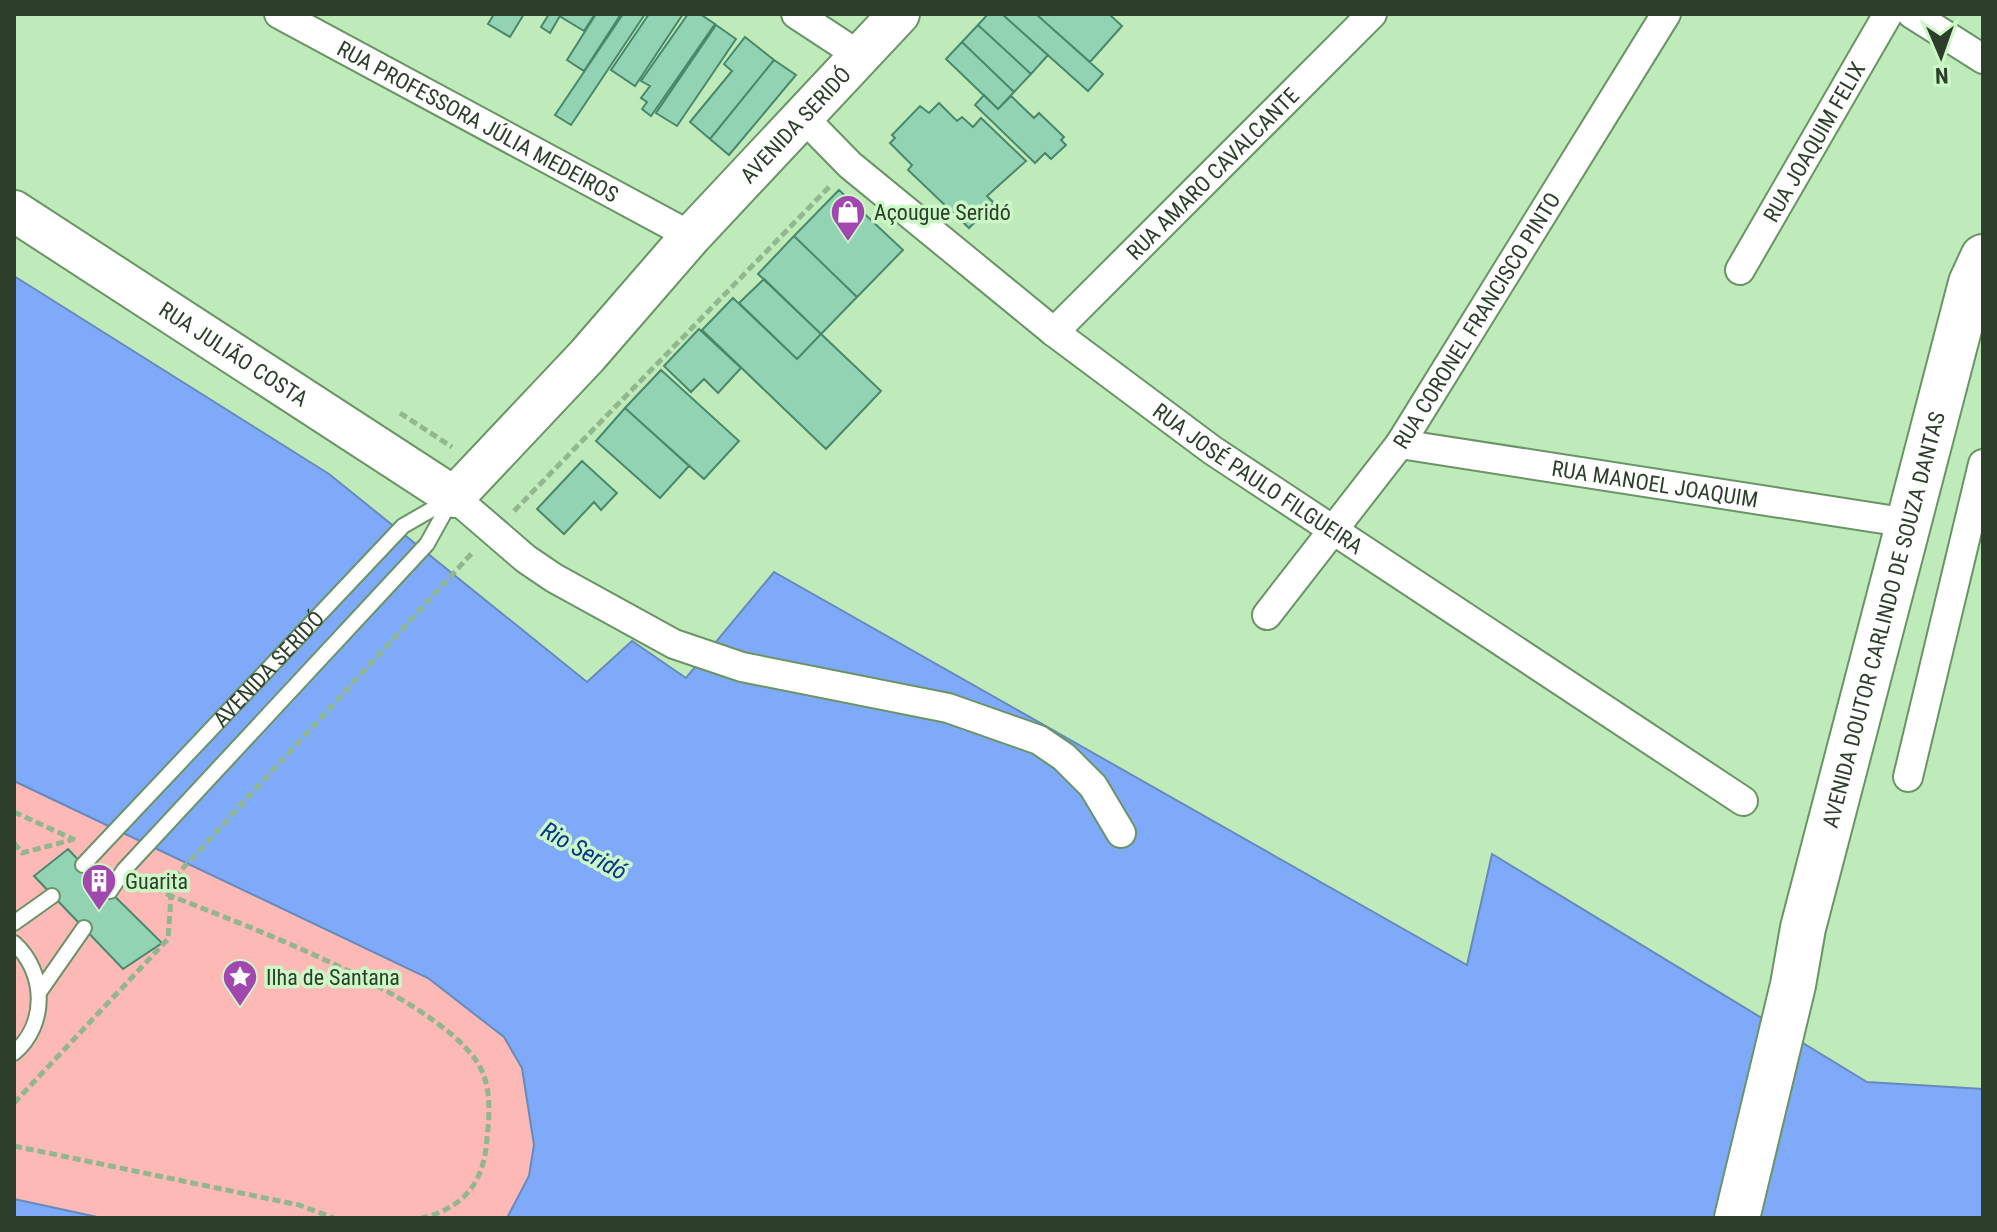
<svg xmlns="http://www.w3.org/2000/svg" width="1997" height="1232" font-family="'Roboto Condensed',sans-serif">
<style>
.green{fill:#fcb9b6}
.water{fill:#7faafa;stroke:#668abc;stroke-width:2}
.building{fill:#92d3b3;stroke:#49886b;stroke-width:2}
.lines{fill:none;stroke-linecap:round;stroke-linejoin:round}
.lane-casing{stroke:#6a9366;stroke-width:18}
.street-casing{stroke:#6a9366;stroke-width:32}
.secondary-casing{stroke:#6a9366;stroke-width:44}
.primary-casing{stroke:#6a9366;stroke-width:48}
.path{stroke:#92b68e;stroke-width:5;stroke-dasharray:8 4;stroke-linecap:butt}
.lane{stroke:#fff;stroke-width:14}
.street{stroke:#fff;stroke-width:28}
.secondary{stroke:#fff;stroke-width:40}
.primary{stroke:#fff;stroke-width:44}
.labels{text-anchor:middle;stroke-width:7;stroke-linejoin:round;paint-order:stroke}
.street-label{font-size:22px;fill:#2d3f2b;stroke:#ccf8c7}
.poi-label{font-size:22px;fill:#2d3f2b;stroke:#ccf8c7;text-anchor:start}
.water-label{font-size:24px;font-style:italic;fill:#07348f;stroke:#ccf8c7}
</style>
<rect width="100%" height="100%" fill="#bfebba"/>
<!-- green -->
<path class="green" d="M14,781l414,197 76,59 18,31 12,78 -5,30 -22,42h-405l-88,-19z"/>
<!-- water -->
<path class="water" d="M14,276l315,198 258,208 45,-41 54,37 88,-106 693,393 25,-111 375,228 116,7v129h-1476l22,-42 5,-31 -12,-77 -18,-31 -76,-59 -414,-197z
M14,1199l88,19h-88z"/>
<!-- building -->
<path class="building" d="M494,14h30l-14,23 -22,-13z
M549,14h12l-11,19 -9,-6z
M562,14h33l-11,17 -23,-14z
M596,14h25l-37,57 -17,-11z
M623,14h22l-74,111 -16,-10z
M649,14h34l-48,72 -24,-16z
M688,14h12l15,10 -64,92 -9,-7 5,-7 -6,-4 9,-12 -9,-5z
M988,14h14l46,41 -17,19 -53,-49z
M1002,14h34l67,60 -15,17z
M1036,14h73l13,12 -32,36z
M716,25l20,14 -59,87 -21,-13z
M978,25l53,49 -17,18 -52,-50z
M745,37l29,23 -64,79 -20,-17 42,-51 -8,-7z
M962,42l52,50 -16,17 -52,-50z
M774,60l22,15 -67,80 -19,-16z
M984,95l14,14 13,-13 23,22 5,-5 25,24 -3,3 5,5 -15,14 -6,-6 -10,10 -60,-58z
M939,103l18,18 5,-4 11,10 8,-9 45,43 -39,35 7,7 -25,25 -61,-58 4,-5 -22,-22 5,-5 -3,-3 28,-29 9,7z
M839,190l64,60 -46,47 -63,-61z
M794,236l63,61 -36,37 -63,-60z
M764,279l57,55 -24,25 -58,-56z
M733,298l64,61 24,-25 60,57 -55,58 -124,-119z
M699,329l42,39 -23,25 -14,-14 -13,13 -27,-26z
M661,370l78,71 -35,38 -79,-71z
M625,408l64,58 -29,32 -64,-57z
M582,461l35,32 -16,17 -7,-8 -30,32 -27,-25z
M68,849l15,16 79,78 -39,26 -89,-93z"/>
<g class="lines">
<defs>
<g id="lane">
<path id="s1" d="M83,865l320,-339 47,-27"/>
<path d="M110,891l14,-21 303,-326 26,-47"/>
<path d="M14,923l38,-27"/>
<path d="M14,943c32,29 34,81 0,110"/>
<path d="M40,991l44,-63"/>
</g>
<g id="street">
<path id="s2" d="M279,14l412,222"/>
<path d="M796,14l64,42"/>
<path d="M1912,14l71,45"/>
<path id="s3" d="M803,117l47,48 204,167 158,118 531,351"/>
<path id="s4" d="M1740,270l148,-256"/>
<path id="s5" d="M1054,332l318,-318"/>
<path id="s6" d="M1400,444l509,79"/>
<path d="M454,497l72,62 28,19 120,66 68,23 206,41 91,32 25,17 29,29 28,47"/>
<path id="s7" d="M1267,615l133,-171 266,-430"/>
<path d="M1908,777l75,-313"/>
</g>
<g id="secondary">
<path id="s8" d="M14,211l440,286 133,-141 104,-120 208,-222"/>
</g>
<g id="primary">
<path id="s9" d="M1737,1218l56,-233 10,-57 168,-645 12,-26"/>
</g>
</defs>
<!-- lane casing -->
<use href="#lane" class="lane-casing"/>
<!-- street casing -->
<use href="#street" class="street-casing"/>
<!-- secondary casing -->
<use href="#secondary" class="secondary-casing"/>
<!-- primary casing -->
<use href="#primary" class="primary-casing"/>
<!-- path -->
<path class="path" d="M400,413l52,34
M514,511l316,-325
M14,812l61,28
M14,843l8,10 49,-13
M145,882l26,14 2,-17 300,-327
M14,1103l154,-164 3,-43c79,31 256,97 304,163 19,26 14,60 11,89 -5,40 -27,61 -64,70
M14,1146l285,59 35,13"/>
<!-- lane -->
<use href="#lane" class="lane"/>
<!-- street -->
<use href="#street" class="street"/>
<!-- secondary -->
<use href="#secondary" class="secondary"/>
<!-- primary -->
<use href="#primary" class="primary"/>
</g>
<!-- icons -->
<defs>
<symbol id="shop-pin" viewBox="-11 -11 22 30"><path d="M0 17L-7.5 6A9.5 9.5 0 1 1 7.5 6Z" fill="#a246b0" stroke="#ccf8c7"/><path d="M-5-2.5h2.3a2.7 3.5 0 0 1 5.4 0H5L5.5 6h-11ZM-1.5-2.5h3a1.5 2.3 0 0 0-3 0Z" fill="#fff"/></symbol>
<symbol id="building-pin" viewBox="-11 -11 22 30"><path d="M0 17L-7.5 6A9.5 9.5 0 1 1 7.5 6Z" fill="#a246b0" stroke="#ccf8c7"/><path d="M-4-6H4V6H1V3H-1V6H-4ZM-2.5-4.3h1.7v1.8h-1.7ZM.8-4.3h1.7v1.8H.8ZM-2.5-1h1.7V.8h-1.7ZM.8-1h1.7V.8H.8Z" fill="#fff"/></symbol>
<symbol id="sight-pin" viewBox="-11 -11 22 30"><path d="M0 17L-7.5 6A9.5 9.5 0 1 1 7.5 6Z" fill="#a246b0" stroke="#ccf8c7"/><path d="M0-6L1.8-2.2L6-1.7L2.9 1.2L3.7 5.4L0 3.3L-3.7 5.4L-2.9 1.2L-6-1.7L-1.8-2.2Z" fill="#fff"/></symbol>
</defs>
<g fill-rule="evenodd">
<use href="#shop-pin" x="828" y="192" width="40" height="54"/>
<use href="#building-pin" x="79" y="861" width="40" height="54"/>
<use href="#sight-pin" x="220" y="957" width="40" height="54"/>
</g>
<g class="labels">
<!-- street labels -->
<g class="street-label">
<text dy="8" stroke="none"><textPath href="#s2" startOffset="226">RUA PROFESSORA JÚLIA MEDEIROS</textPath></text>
<text dy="8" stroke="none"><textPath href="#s8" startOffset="1030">AVENIDA SERIDÓ</textPath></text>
<text dy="8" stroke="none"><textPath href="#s4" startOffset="148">RUA JOAQUIM FELIX</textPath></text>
<text dy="8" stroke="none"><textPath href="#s5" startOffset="224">RUA AMARO CAVALCANTE</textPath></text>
<text dy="8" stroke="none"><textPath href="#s7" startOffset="362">RUA CORONEL FRANCISCO PINTO</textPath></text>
<text dy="8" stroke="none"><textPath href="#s8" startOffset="262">RUA JULIÃO COSTA</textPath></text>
<text dy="8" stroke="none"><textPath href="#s3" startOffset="582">RUA JOSÉ PAULO FILGUEIRA</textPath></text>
<text dy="8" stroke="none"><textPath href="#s6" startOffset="258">RUA MANOEL JOAQUIM</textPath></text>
<text dy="8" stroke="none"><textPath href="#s9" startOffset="616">AVENIDA DOUTOR CARLINDO DE SOUZA DANTAS</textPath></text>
<text dy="8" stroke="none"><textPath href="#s1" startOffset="270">AVENIDA SERIDÓ</textPath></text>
</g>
<!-- poi labels -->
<g class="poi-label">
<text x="874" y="220">Açougue Seridó</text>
<text x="125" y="889">Guarita</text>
<text x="266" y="985">Ilha de Santana</text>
</g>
<!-- water labels -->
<g class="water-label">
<text transform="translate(584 851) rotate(29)" y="8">Rio Seridó</text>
</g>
</g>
<!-- border -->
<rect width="1997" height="1232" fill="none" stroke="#2d3f2b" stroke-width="32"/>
<!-- north arrow -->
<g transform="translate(1941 56) rotate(178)" stroke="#ccf8c7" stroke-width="6" paint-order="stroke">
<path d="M0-6L14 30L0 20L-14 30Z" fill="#2d3f2b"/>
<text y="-12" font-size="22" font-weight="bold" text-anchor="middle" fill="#2d3f2b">N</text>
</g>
</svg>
